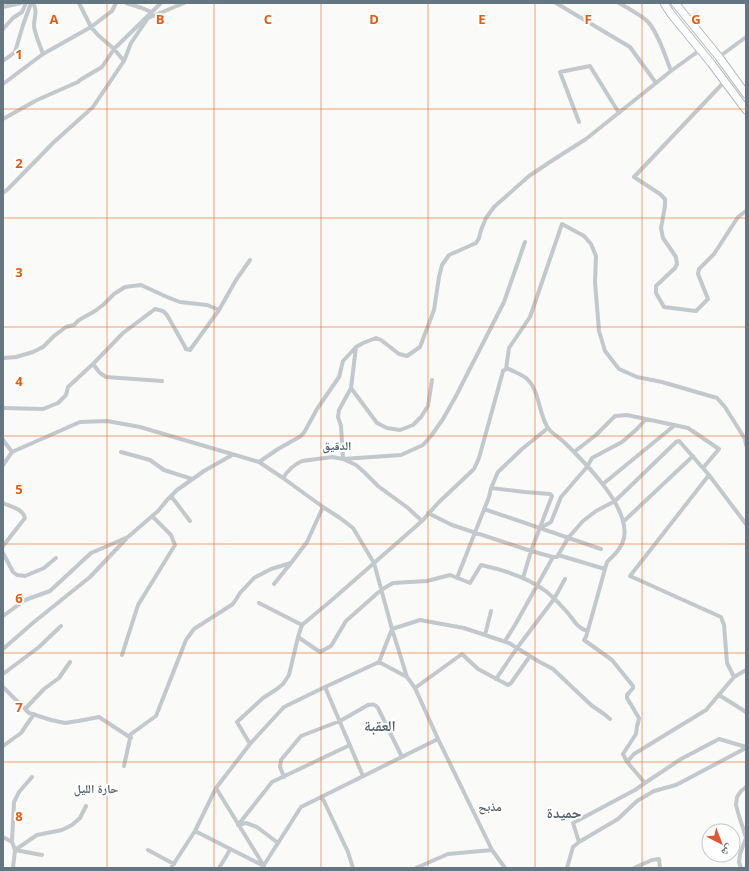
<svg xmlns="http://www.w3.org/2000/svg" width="749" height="871" font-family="'Open Sans','Noto Naskh Arabic',sans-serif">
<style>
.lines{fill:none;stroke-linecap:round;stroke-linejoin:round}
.primary-casing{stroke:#b5babe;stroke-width:9}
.minor{stroke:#c3c8cc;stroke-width:4}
.primary{stroke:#fff;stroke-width:7}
.grid{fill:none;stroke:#e8590c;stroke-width:1;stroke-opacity:0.55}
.labels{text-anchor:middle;stroke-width:4;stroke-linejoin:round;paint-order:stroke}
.neighbourhood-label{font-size:12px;font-weight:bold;fill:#57646e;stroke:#fff}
.district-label{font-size:15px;font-weight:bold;fill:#57646e;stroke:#fff}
.grid-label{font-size:13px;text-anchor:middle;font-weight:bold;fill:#e8590c;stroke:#fff;stroke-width:4;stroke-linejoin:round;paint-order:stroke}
</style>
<rect width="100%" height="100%" fill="#fafaf8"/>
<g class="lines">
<defs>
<path id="primary" d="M664,3l7,11 40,49 35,47
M675,3l44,54 27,37"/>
</defs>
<!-- primary casing -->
<use href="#primary" class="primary-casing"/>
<!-- minor -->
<path class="minor" d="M33,3c5,8 1,14 1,23 1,9 6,19 9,28
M79,3l12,24 21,-16 4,-8
M126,3l16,5 9,4
M556,3l74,44 26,36
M619,3c7,4 24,13 29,19 10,10 18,36 23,49
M3,7l18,-4
M3,29l10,-11 9,-6 4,-9
M719,57l27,-20
M3,61l12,-9 8,-27 8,-22
M725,81l-91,96 26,17 5,5v7l-4,22 2,10 13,19 1,7 -2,4 -19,18v7l8,14 32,4 12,-12 -10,-25 1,-5 15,-15 24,-37 8,-6
M3,84l40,-30 48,-27 7,8 16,14 47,-46
M3,119l34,-19 41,-18 2,-2 22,-13 12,-18 10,12
M579,122l-19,-50 30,-6 29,47
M3,193l5,-4 46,-47 39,-35 31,-46 7,-18 17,-25 36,-15
M4,358l12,-1 17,-5 10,-5 11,-11 12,-9 8,-2 5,-5 16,-9 8,-6 11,-11 11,-7 16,-2 26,12 13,5 27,3 12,5
M93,364l7,9 6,4 56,4
M506,369h3c5,3 12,5 17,9 14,12 12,35 22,50 4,6 13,10 18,16 20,20 64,63 58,94 -2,10 -10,17 -17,24l-21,75 -2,3 28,20 21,26v2l-6,7v3l12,20 -1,5 -1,3 -1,8 -13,20 4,8
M432,380l-4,26 -7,11 -8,8 -13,5 -13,-2 -10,-5 -26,-35 -12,22 -1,7 3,9 2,33 58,-4 22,-10 8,-9 12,-17 13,-23 48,-94 21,-60
M351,388l5,-41
M3,408l40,1 15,-6 8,-8 2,-8 25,-23 30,-31 32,-24 8,2 4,4 17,30 2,4 4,1 29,-40 17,-30 14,-20
M3,440l9,12
M121,452l29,8 14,10 28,9
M574,452l22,-17 19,-19 12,-1 61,13 31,21 -16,19
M259,462l19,-13 23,-13 4,-5 12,-22 22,-32 4,-16 13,-14 7,-4 13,-5 5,2 18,14 8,2 13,-9 3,-8 11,-29 5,-33 3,-12 7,-10 27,-12 3,-5 2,-8 5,-12 8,-11 35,-31 24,-16 33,-21 85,-68 29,-21
M3,465l9,-13 68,-30 27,-1 33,6 119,35 24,16 40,29 17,11 13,10 21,35 18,66 15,48 8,11 23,51 54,111 13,18
M709,475l-79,101 91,41 3,8 3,38 7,14
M283,478c5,-8 10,-13 19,-17l30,-4 11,2 13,6 8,7 14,14 30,22 14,13
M603,484l72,-59
M491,488l34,4 25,2 2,2 -21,55 -8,27
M171,496l19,25
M3,503c8,4 19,5 22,15l-22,28
M484,509l117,40
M428,513l24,12 79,26 22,6h4l11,-19 15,-17 13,-10 19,-10 61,-59 3,-1 1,1 29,33 37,49
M623,522l70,-66
M539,529l12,-7 10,-25 26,-30 5,-9 30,-16 15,-13 9,-10
M3,553l10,19 4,3 8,1 19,-8 12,-10
M558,555l47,14
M457,578l32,-81 2,-9 7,-16 24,-23 26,-21
M274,584l17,-21
M259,603l43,22
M3,616l22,-16 25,-9 41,-38 37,-16 30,-26 10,-12 9,-9 27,-19 28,-16
M485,635l6,-24
M298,637l22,15 11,-6 15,-25 35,-31 12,-7 34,-2 23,-6 20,8 11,-18c23,5 47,12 66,27 7,6 14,13 20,20 8,9 9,15 20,19
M505,641l10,-16 38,-68
M3,649l31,-27 56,-45 36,-38
M122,655l16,-50 37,-60 -4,-10 -19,-19
M3,674l36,-27 22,-21
M407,677l-28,-15 13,-33 28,-9 44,8 45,15 29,18 15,8 38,36 13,9 6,5
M496,679l21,-31 37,-49 11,-20
M3,687l26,26 22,7 14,3 13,-2 21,-4 32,21
M325,687l38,89
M415,688l47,-34 16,15 30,16 3,-2 19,-27
M719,695l27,17
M25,709l19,-20 15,-11 11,-16
M250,744l-13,-22 26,-24 14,-9 6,-5 6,-9 9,-38 4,-12 31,-26 89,-78 17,-19 35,-33 5,-11 23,-83 1,-4 3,-2 3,-21 21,-31 32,-93 22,12 7,8 5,12 -1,26 4,49 6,20 14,18 18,8 25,5 55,16 8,9 20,32 1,6
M3,746l18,-13 13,-19
M124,766l7,-32 25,-18 30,-76 8,-11 39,-25 7,-11 14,-15 17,-9 20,-6 16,-21 16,-35
M284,777l-4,-10 1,-7 20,-24 39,-15 28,-16c5,-1 7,-1 10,3l24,49
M645,783l36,-24 38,-20 27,8
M216,788l48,78
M322,797l26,55 5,16
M238,825l34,-43 78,-37
M239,825l7,-2 11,4 21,16
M195,831l69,35
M3,837l9,5 3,8 -2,18
M12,842l2,-40 5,-10 13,-15
M579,842l-6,-19 62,-33 10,-7 -18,-21 7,-8 72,-44 28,-33 12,-7
M148,850l26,14
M42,855l-27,-5 22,-15 25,-5 10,-5 8,-7 6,-12
M171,868l24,-37 21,-43 34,-44 34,-37 41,-20 54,-25
M219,868l11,-18
M262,868l39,-61 137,-68
M416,868l32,-14 44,-4
M567,868l6,-21 6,-5 39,-23 19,-18 17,-10 22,-6 70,-37
M634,868l18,-8 7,-1 1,9
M741,868l-2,-6 1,-8 6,-16 -2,-7 -5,-15 -3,-11 1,-8 4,-6 5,-4"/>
<!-- primary -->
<use href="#primary" class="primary"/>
</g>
<!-- grid -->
<path class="grid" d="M107,3v865M214,3v865M321,3v865M428,3v865M535,3v865M642,3v865M3,109h743M3,218h743M3,327h743M3,436h743M3,544h743M3,653h743M3,762h743"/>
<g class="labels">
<!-- neighbourhood labels -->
<g class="neighbourhood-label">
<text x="337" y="450">الدقيق</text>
<text x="96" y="793">حارة الليل</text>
<text x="490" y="811">مذبح</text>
</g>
<!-- district labels -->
<g class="district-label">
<text x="380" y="731">العقبة</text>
<text x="564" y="818">حميدة</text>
</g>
</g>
<g class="grid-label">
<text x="54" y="24">A</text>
<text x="160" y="24">B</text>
<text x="268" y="24">C</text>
<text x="374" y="24">D</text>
<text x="482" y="24">E</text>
<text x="588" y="24">F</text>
<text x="696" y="24">G</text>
<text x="19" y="59">1</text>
<text x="19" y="168">2</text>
<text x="19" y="277">3</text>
<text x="19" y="386">4</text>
<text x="19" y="494">5</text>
<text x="19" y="603">6</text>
<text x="19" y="712">7</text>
<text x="19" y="821">8</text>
</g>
<!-- border -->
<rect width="749" height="871" fill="none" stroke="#657683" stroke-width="8"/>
<!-- north arrow -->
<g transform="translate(721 843) rotate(138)"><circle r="19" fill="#ffffff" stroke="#c1c8cd"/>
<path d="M0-3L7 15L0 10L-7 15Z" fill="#e4572e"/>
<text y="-6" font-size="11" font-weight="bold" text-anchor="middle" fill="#657683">ش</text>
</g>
</svg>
